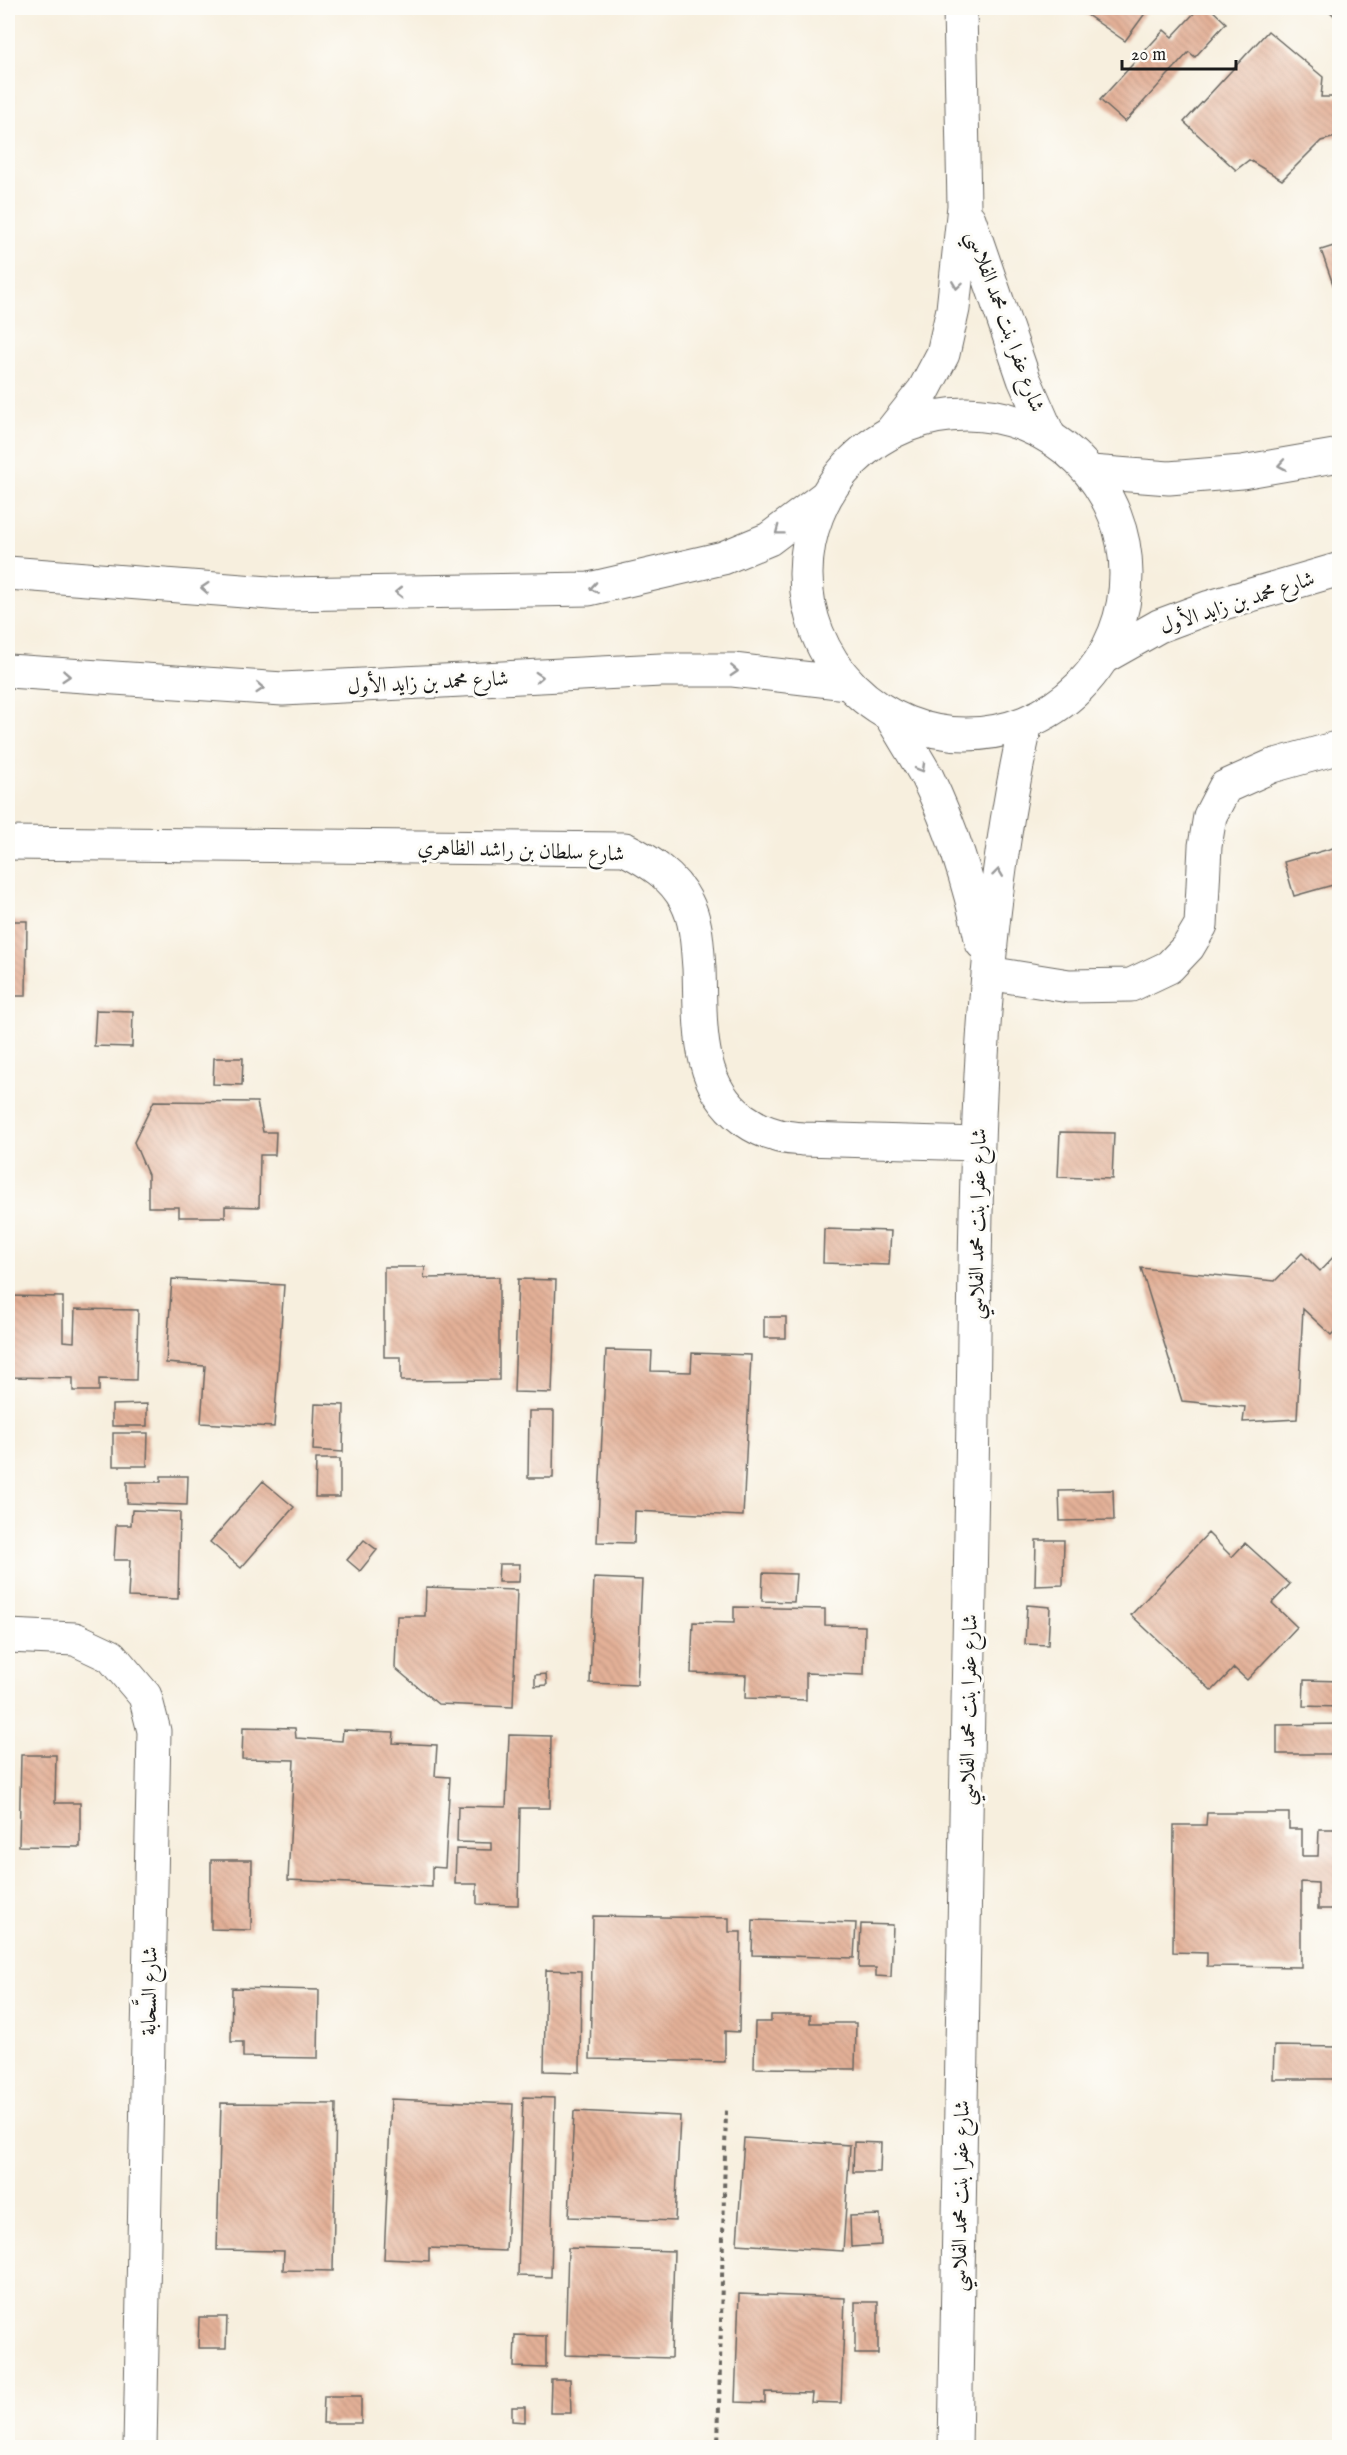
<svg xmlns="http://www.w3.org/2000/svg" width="1347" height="2455" font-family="'IM FELL English',Amiri,serif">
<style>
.building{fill:url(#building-back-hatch)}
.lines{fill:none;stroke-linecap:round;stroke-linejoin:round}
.minor-casing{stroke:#696660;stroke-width:35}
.tertiary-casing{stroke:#696660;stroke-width:35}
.secondary-casing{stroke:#696660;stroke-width:35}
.primary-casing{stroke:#696660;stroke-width:35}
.path{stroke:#696660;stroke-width:4;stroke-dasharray:4.5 4.5;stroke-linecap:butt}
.minor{stroke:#fff;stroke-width:33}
.tertiary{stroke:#fff;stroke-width:33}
.secondary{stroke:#fff;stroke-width:33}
.primary{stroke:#fff;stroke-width:33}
.oneway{stroke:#999}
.labels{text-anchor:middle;stroke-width:6;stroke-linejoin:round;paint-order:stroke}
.street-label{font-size:21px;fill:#1c1c1c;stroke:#fdfcf7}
</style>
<defs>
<pattern id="building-back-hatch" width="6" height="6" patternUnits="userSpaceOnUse" patternTransform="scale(1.5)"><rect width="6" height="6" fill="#e3b097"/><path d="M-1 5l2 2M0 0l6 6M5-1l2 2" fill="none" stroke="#c29782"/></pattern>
</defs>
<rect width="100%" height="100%" fill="#fdfcf7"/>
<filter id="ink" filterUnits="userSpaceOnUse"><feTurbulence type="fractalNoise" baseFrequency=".0167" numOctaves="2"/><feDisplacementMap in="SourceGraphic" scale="12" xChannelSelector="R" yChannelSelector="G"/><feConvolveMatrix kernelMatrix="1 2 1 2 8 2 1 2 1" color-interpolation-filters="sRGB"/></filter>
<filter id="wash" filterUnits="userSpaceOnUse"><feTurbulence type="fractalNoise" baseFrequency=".008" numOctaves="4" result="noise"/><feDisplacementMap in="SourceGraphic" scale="24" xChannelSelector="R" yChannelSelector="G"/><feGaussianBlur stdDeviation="1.35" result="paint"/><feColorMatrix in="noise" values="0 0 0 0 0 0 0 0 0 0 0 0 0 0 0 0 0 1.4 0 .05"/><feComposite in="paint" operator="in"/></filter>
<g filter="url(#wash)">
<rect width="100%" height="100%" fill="#f7efde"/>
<g id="blocks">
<!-- building -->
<path class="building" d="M1077,8h72l-24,33z
M1199,8h11l16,15 -31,34 -6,-5 -64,70 -25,-22 64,-70 8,7z
M1326,8h14v13z
M1268,31l55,46 -2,20h19v39l-19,5 -39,39 -33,-20 -13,10 -52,-48z
M1340,244v41l-6,2 -13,-37z
M1340,846v37l-46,13 -10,-34z
M8,921h19l-1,75h-18z
M96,1010l37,1 -1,36 -38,-1z
M214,1058h29l-1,27 -29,-1z
M154,1101l103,1 6,30h13l-1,23h-15l-1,52 -34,-1v11h-46v-10h-31v-32l-14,-33z
M1060,1132l54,1 -2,46 -54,-2z
M824,1229l67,2 -2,34 -66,-2z
M1302,1253l18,18 17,-18 3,2v71l-9,9 -28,-26 -6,110 -54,3 2,-15 -63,-6 -41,-133 134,13z
M384,1267h41l-1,11 75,-1v103l-98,1v-24h-17z
M172,1279l112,6 -10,142 -73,-4 4,-57 -39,-3z
M518,1279l38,1 -4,113 -38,-1z
M8,1296l55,1v44l11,1 1,-33 63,1 -2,70 -37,-1v12h-26v-13l-65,-1z
M764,1317h22v21h-22z
M606,1350l46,1 -1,20 40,1 1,-19 59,2 -8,161 -108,-5 -1,32 -37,-1z
M147,1404v22h-35v-21z
M315,1404l29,1 -1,47 -30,-2z
M529,1411h25l-1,67h-25z
M113,1433h35l-1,33h-34z
M316,1459h24v38h-25z
M161,1476h27l-1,29 -60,-2v-21h34z
M263,1481l31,26 -53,61 -31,-26z
M1113,1490l1,30 -54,1 -1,-30z
M132,1510l48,2 -2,87 -50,-2 2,-37h-16l2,-35h15z
M1208,1533l24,24 13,-14 45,41 -18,19 25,24 -50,53 -13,-12 -22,23 -81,-76z
M364,1540l13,10 -17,21 -13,-11z
M1036,1540h28l-1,45 -28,1z
M499,1564h21l-1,18h-21z
M763,1573l33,1 -2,28 -32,-1z
M594,1578l48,2 -5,105 -47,-2z
M426,1587l91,3 -4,117 -75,-3 -43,-36 2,-52h28z
M1027,1605l23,2 -2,38 -23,-1z
M734,1607l91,2v16l40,1 -1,49 -58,-2v27l-61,-2 1,-23 -55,-2 2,-51 41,1z
M546,1674l1,11 -12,1v-11z
M1304,1680l36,1v26l-37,-1z
M1340,1724v30h-63v-29z
M243,1727l52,1 1,10 46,3 1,-11 51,2 -1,11 44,2 -2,31 15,1 -5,91 -13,-1v20l-144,-7 6,-120 -52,-1z
M509,1735l42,1 -1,72h-30l-2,97 -41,-1v-20h-22l1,-35 35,1v-7l-34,-1 1,-36 48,1z
M21,1755h35l-1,48h25v44l-61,-1z
M1207,1813h82v16h13v27h16l1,-27h21v80h-22v-26l-17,-1v85l-94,-1v-13l-34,-1 1,-127h32z
M211,1860h41l-1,70 -40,-1z
M593,1916l136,2v14h12l-2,100 -14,-1v31l-135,-3z
M753,1920l103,3 -2,35 -102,-3z
M861,1924l32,1 -2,52 -15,-1v-8h-17z
M546,1970l35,1 -1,101 -36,-1z
M232,1988l87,2 -1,68 -75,-1v-15h-12z
M771,2015h39v8h46l-1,46 -101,-1 1,-46h16z
M1274,2046l66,1v32h-67z
M523,2097l32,1 -4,179 -33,-1z
M391,2099l122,5 -7,147 -77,-3v13l-45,-2z
M221,2103l115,1 -3,167 -50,-1 1,-19 -67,-1z
M574,2111l106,5 -5,105 -106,-4z
M744,2138l106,7 -7,106 -106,-7z
M854,2142l27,1 -1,29h-27z
M880,2215l1,30 -30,2 -1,-31z
M568,2248l106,3 -3,107 -106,-3z
M739,2294l106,4 -4,105 -30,-1 1,-9 -47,-1v11l-30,-1z
M855,2302h23v52h-23z
M199,2317h28l-1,31h-28z
M515,2335l31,1v32l-32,-1z
M551,2379h19l1,34h-21z
M324,2396h37v27h-38z
M512,2407h13v15l-13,-1z"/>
</g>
</g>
<g filter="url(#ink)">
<use href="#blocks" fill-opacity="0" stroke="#696660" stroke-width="1.5"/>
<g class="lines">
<defs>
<path id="minor" d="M892,718c11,19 24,39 35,59 26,53 43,109 55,166
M8,843l617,6c24,12 48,27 61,52 11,21 11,43 13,67 2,53 -4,116 44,151 10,7 21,13 33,16 8,3 18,3 27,4l175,5
M988,973l81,13 62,-1 38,-18 19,-20 13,-22 4,-79 5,-30 15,-29 47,-21 68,-19
M8,1636l67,3 36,17 34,40 9,35 -14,717
M955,2448c6,-325 12,-649 17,-973 5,-251 -2,-506 54,-752"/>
<path id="tertiary" d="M969,219l55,160 25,57
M890,433l34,-43 19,-36 10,-45 11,-103 -4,-198"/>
<path id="secondary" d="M1091,472l78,6 73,-6 98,-17
M1104,657l55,-31 51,-19 130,-38"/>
<path id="primary" d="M806 574a160 160 0 1 1 320 0a160 160 0 1 1-320 0Z
M8,573l274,21 307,-5 134,-31 46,-19 57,-43
M8,671l275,18 378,-19h72l114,13"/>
</defs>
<!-- minor casing -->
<use href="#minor" class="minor-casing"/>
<!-- tertiary casing -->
<use href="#tertiary" class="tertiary-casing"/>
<!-- secondary casing -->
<use href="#secondary" class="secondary-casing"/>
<!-- primary casing -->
<use href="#primary" class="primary-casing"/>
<!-- path -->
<path class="path" d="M718,2448l8,-338"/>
<!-- minor -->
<use href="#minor" class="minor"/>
<!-- tertiary -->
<use href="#tertiary" class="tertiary"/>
<!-- secondary -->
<use href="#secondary" class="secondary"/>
<!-- primary -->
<use href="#primary" class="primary"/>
</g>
<!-- one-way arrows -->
<defs><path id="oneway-chevron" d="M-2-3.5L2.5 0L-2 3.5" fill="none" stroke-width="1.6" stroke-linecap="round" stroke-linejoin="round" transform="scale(1.5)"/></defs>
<g class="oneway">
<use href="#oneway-chevron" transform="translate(957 285) rotate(98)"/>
<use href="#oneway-chevron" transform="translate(1282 465) rotate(170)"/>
<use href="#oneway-chevron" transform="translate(779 531) rotate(143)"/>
<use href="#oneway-chevron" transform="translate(205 588) rotate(-176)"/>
<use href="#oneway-chevron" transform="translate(594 588) rotate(171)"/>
<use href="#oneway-chevron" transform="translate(399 592) rotate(179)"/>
<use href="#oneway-chevron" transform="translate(734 671) rotate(3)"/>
<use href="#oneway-chevron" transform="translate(66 676) rotate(4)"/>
<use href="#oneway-chevron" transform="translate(539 677) rotate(-3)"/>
<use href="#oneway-chevron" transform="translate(260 688) rotate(4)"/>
<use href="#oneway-chevron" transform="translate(921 768) rotate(60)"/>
<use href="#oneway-chevron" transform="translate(998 873) rotate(-83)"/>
</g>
</g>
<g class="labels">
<!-- street labels -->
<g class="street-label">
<text transform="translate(1006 321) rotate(70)" y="7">شارع عفرا بنت محمد الفلاسي</text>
<text transform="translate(1237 602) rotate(-18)" y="7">شارع محمد بن زايد الأول</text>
<text transform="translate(428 682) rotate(-3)" y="7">شارع محمد بن زايد الأول</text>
<text transform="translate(521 850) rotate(2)" y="7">شارع سلطان بن راشد الظاهري</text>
<text transform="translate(977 1224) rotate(-89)" y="7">شارع عفرا بنت محمد الفلاسي</text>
<text transform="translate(968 1710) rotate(-89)" y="7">شارع عفرا بنت محمد الفلاسي</text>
<text transform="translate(149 1991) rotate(-89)" y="7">شارع السَّحابة</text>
<text transform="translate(960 2196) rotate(-89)" y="7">شارع عفرا بنت محمد الفلاسي</text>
</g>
</g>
<!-- margin -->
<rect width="1347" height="2455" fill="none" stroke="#fdfcf7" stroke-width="30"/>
<!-- scale -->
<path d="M1122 60v9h114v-9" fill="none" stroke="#1c1c1c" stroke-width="3"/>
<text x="1131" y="60" font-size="18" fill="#1c1c1c" stroke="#fdfcf7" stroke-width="4.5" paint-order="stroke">20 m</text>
</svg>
